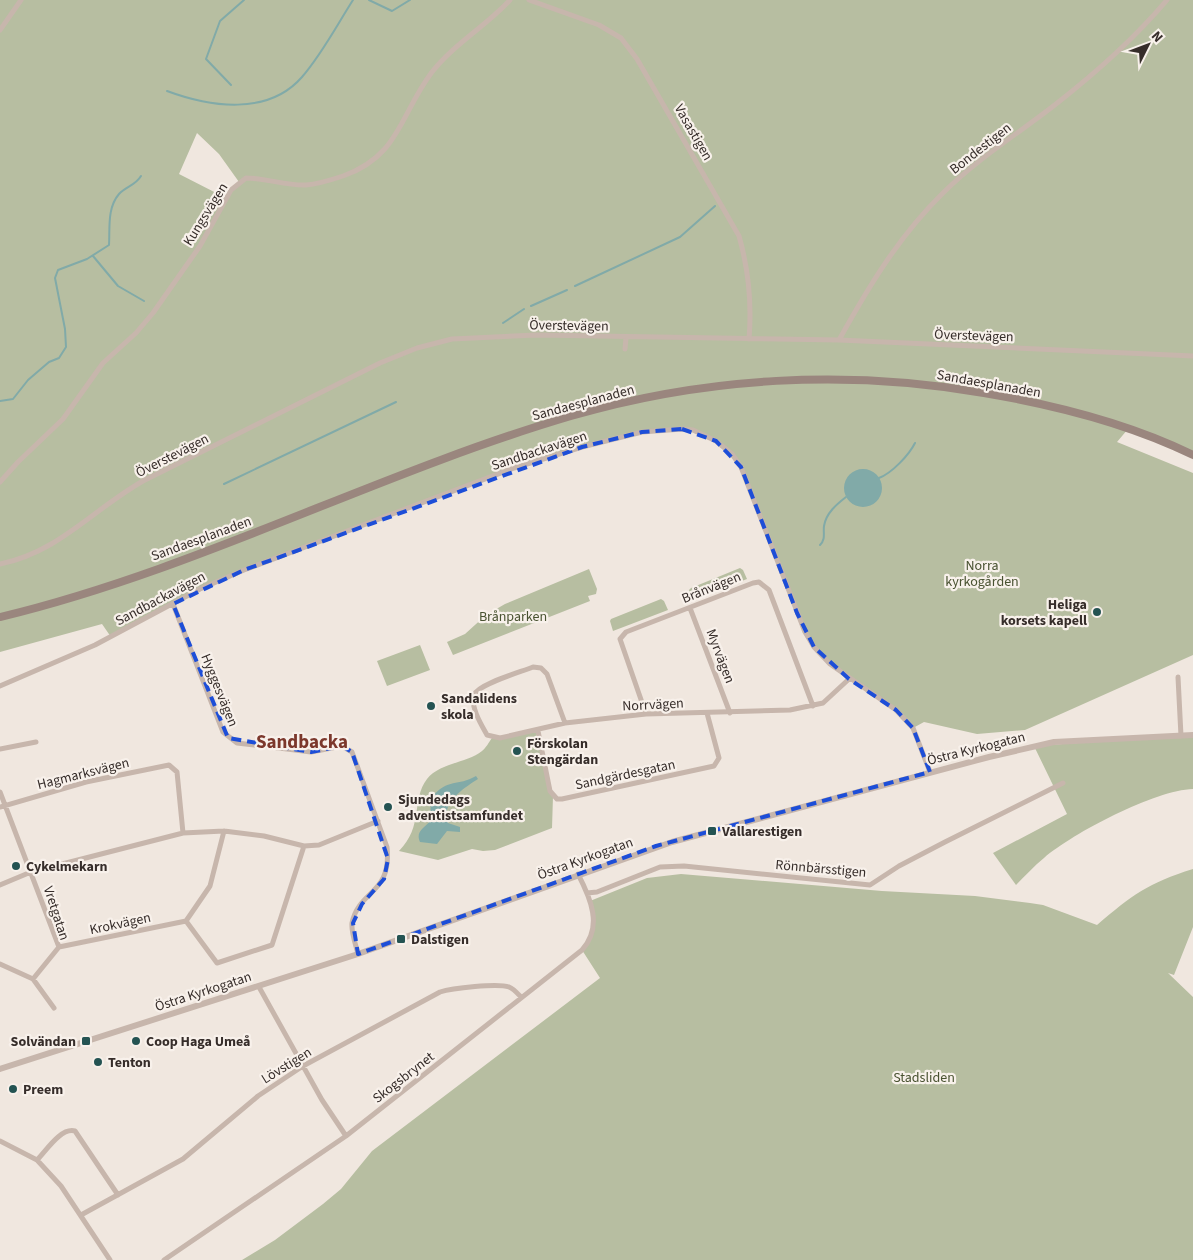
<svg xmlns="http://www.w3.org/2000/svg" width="1193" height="1260" font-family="'Source Sans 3',sans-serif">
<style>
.green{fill:#b7bea1;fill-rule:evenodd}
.water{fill:#81aaa8}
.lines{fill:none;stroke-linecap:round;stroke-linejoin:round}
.stream{stroke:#81aaa8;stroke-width:2}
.minor{stroke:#c7b6ac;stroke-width:5}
.tertiary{stroke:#c7b6ac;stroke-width:6}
.secondary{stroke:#9a867e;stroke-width:8}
.marked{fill:none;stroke:#1d4ed8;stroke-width:4;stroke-dasharray:10 6;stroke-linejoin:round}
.poi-dot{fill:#245352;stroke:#f8f1eb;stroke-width:2}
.labels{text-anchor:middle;stroke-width:4.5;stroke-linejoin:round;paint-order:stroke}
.street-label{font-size:14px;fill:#362d2a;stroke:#f8f1eb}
.park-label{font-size:14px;fill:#495231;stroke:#f8f1eb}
.poi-label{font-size:14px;font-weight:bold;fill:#362d2a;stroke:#f8f1eb;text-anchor:start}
.district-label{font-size:19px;font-weight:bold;fill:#7c382c;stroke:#f8f1eb}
</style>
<rect width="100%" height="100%" fill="#f0e7df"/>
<!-- green -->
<path class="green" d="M0,0h1193v455l-65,-26 -11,13 76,31v182l-168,75 -48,4 -53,-12 -11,6 -17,-18 -66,-46 -25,-32 -64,-165 -25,-26 -23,-11 -51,2 -128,36 -293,111 -110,58 -9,-13 -102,28zM197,133l22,21 20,28 -13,16 -47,-24z
M740,568l3,2 4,9 -55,21 -3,-10 2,-2z
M589,569l8,20 -1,5 -8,2 2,5 -137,54 -6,-13 18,-8 21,-19 19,-11z
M661,599l3,2 4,9 -55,21 -3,-10 1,-2z
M420,645l10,25 -43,16 -10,-25z
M538,731l15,65 -1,32 -57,22 -12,1 -11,-2 -34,11 -39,-9c25,-25 12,-51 28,-72 12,-16 40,-16 55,-28 4,-3 7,-9 10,-13z
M1193,735v54c-38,1 -120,44 -149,69 -10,8 -19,18 -28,27l-23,-32 74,-39 -33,-68z
M1193,869v58l-19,48 -6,-2 25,24v263h-951l33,-20 48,-36 18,-15 31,-38 228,-173 -18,-28 10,-15 -2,-34 57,-23 34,-4 201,17 93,5 55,7 13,2 54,20c35,-30 51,-42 96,-56z"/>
<!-- water -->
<path class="water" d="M844 488a19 19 0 1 1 38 0a19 19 0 1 1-38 0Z
M476,776l2,3c-14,9 -38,24 -30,44l12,4v5l-13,-1 -10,13 -17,-2c-5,-11 5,-14 10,-21l1,-23c18,-21 26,-11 45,-22z"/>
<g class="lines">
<!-- stream -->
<path class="stream" d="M369,0l23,11 18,-11
M231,85l-25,-26 14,-38 24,-21
M167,91c43,16 101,25 135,-14 20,-23 35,-52 51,-77
M93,256l25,30 26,15
M575,286l105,-49 35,-31
M531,306l36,-16
M503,323l21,-14
M0,401l13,-2 15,-19 21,-18 10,-4 7,-11 -1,-18 -10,-51 3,-8 29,-11 22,-14c1,-17 -2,-37 10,-51 7,-8 16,-8 22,-18
M879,478c13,-5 30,-23 36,-35
M224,484l172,-82
M820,545c6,-6 3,-12 4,-19 2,-13 13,-22 22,-29"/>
<!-- minor -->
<path class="minor" d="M529,0l70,25 22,13 16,21 102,177c10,35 13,67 10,103
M0,30l21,-30
M839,340c30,-54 60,-104 104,-147 34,-34 76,-60 113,-89 41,-32 78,-65 111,-104
M625,349l1,-11
M0,482l18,-20 45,-43 40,-56 33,-30 17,-20 47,-67 31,-56 15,-12c21,0 40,8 60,7 13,-1 25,-5 37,-9 57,-20 57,-62 89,-104 22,-28 54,-46 78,-72
M0,564c59,-12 92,-54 143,-83l237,-118 37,-15 35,-9 85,-4 302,5 354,16
M173,604l50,128 14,11 74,9 31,-6 10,6 35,95c5,48 -28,42 -35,76 -1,10 4,22 6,31
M690,608l40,105
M1178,677l3,59
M0,686l95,-41 105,-56 44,-19 270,-102 68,-21 60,-15 40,-3 11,1 23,11 16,13 9,13 64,165 9,15 16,17 66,46 17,18 17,44
M646,714l-26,-75 6,-7 127,-49 6,-1 10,8 44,116
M565,723l-18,-49 -6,-6 -8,-1c-12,5 -55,17 -59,28 -4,12 8,31 13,40l13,3 65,-15 81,-9 144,-4 33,-7 26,-24
M538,731l12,60 7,8h5l152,-33 5,-8 -12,-45
M0,749l36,-7
M0,792l59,155 -26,32
M0,807l86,-25 83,-17 8,7 6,61
M0,885l31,-13 152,-39 41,-2 40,5 40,10 15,-1 59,-24
M587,893l10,-1 63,-25 24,-1 186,19 29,-19 46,-24 118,-59
M186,921l31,42 55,-18 32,-99
M186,921l24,-35 14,-55
M59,947l127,-26
M0,964l33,15 21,29
M259,987l63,113 24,36
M0,1141l37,19 24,26 49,74
M37,1160c9,-9 24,-33 38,-29l43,64
M81,1215l102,-56 75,-63 45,-30 137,-74c12,-4 58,-9 69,-5 5,2 9,7 12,10
M164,1260l182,-124 236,-186c21,-23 9,-51 -4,-76"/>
<!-- tertiary -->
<path class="tertiary" d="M0,1069l358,-115 314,-112 317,-85 65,-15 139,-7"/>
<!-- secondary -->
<path class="secondary" d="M0,617c196,-47 377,-144 571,-201 134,-39 276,-47 413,-23 71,12 144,30 209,62"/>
</g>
<!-- marked area -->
<path class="marked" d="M682,429l34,12 25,26 56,146 17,34 35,32 47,31 17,18 17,44 -274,74 -298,108 -5,-31 9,-19 22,-25 4,-20 -36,-107 -10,-6 -31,6 -83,-14 -55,-134 71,-34 338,-123 60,-15z"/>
<!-- markers -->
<g class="poi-dot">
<circle cx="1097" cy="612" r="5"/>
<circle cx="431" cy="706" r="5"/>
<circle cx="517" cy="751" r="5"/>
<circle cx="388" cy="807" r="5"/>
<rect x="707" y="826" width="10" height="10" rx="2.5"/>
<circle cx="16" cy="866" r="5"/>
<rect x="396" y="934" width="10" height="10" rx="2.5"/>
<rect x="81" y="1036" width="10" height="10" rx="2.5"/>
<circle cx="136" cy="1041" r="5"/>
<circle cx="98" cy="1062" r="5"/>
<circle cx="13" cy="1089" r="5"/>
</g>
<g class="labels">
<!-- street labels -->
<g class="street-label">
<text transform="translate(694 132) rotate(60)" y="5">Vasastigen</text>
<text transform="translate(980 148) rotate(-38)" y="5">Bondestigen</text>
<text transform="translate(205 214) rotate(-58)" y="5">Kungsvägen</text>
<text transform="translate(569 325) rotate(1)" y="5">Överstevägen</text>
<text transform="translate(974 335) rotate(2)" y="5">Överstevägen</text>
<text transform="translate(989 383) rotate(10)" y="5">Sandaesplanaden</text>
<text transform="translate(583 402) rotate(-15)" y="5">Sandaesplanaden</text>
<text transform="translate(539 450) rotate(-18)" y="5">Sandbackavägen</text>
<text transform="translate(172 455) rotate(-27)" y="5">Överstevägen</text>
<text transform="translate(201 538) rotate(-20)" y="5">Sandaesplanaden</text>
<text transform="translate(711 587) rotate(-22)" y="5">Brånvägen</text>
<text transform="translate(160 598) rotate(-28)" y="5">Sandbackavägen</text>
<text transform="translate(721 656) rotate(69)" y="5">Myrvägen</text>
<text transform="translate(220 690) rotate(68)" y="5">Hyggesvägen</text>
<text transform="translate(653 704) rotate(-3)" y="5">Norrvägen</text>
<text transform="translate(976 748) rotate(-14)" y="5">Östra Kyrkogatan</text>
<text transform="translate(83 773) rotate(-14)" y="5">Hagmarksvägen</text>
<text transform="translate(625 774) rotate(-12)" y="5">Sandgärdesgatan</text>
<text transform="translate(585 858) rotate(-20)" y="5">Östra Kyrkogatan</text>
<text transform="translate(821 868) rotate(5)" y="5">Rönnbärsstigen</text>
<text transform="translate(57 913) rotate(72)" y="5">Vretgatan</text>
<text transform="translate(120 923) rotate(-12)" y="5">Krokvägen</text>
<text transform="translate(203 991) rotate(-18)" y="5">Östra Kyrkogatan</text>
<text transform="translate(286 1065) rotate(-32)" y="5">Lövstigen</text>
<text transform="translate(403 1077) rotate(-38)" y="5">Skogsbrynet</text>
</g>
<!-- park labels -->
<g class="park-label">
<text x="982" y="570">Norra<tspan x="982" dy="16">kyrkogården</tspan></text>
<text x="513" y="621">Brånparken</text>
<text x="924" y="1082">Stadsliden</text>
</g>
<!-- poi labels -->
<g class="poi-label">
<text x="1087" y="609" text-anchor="end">Heliga<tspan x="1087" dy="16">korsets kapell</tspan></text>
<text x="441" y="703">Sandalidens<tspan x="441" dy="16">skola</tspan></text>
<text x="527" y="748">Förskolan<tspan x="527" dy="16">Stengärdan</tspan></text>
<text x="398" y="804">Sjundedags<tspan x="398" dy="16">adventistsamfundet</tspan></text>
<text x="722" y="836">Vallarestigen</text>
<text x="26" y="871">Cykelmekarn</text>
<text x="411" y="944">Dalstigen</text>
<text x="76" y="1046" text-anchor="end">Solvändan</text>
<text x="146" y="1046">Coop Haga Umeå</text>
<text x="108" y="1067">Tenton</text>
<text x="23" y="1094">Preem</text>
</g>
<!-- district labels -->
<g class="district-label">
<text x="302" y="748">Sandbacka</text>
</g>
</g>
<!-- north arrow -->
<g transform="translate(1148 45) rotate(48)" stroke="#f8f1eb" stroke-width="4" paint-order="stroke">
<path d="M0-4L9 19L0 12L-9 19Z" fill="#362d2a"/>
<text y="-8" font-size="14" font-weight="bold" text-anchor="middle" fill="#362d2a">N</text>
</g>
</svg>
